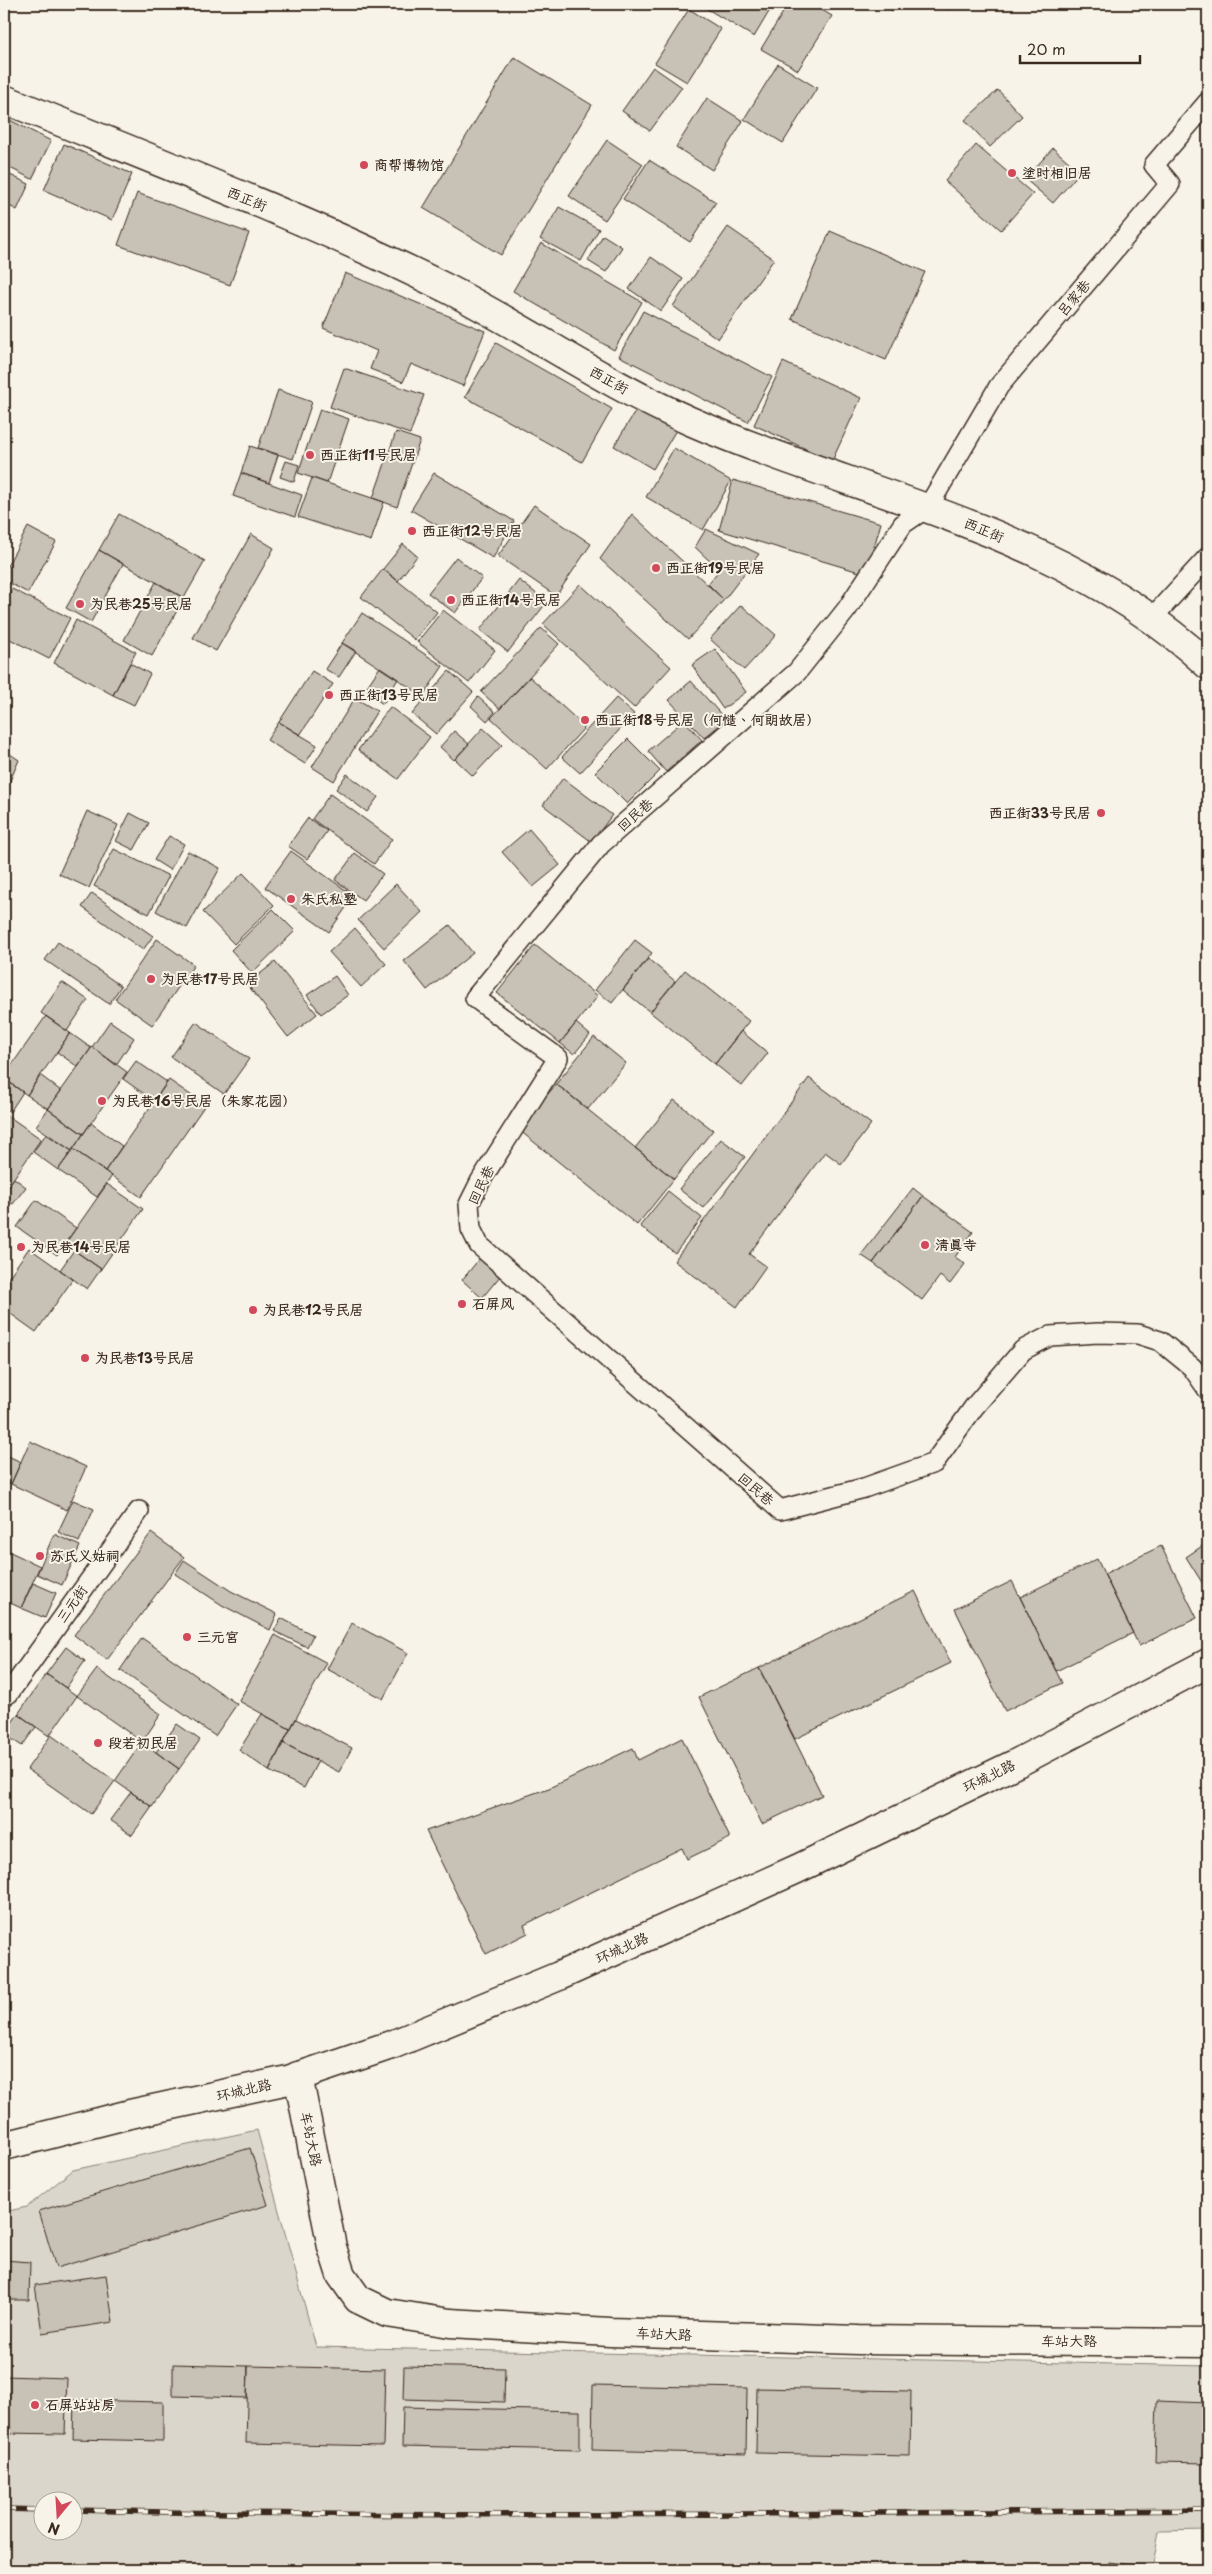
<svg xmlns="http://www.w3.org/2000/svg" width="1212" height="2574" font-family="'Playpen Sans','LXGW WenKai TC',sans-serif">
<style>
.green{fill:#dbd6cb;stroke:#8b8074;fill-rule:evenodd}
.building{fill:#c8c1b6;stroke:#3b2a1e}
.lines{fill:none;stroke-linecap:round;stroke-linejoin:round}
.lane-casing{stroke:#3b2a1e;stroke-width:22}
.street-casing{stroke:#3b2a1e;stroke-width:31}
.secondary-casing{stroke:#3b2a1e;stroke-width:31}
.lane{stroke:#f7f3e8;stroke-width:19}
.street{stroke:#f7f3e8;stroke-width:28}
.secondary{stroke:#f7f3e8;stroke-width:28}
.rail-casing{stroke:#3b2a1e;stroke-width:5.5}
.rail{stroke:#f7f3e8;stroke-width:4;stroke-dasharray:11;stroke-linecap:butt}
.poi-dot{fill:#d1495b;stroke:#f7f3e8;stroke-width:2}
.labels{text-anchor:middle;stroke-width:4;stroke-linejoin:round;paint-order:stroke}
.poi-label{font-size:14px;font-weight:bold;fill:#3b2a1e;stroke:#f7f3e8;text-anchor:start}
.street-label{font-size:14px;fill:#3b2a1e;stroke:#f7f3e8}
</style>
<rect width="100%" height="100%" fill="#f7f3e8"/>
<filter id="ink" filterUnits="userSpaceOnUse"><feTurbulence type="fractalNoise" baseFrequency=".02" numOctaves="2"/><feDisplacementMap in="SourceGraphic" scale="10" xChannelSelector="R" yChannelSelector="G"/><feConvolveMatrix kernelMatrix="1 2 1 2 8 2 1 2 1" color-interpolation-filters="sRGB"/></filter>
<g filter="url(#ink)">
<!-- green -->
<path class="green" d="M257,2130l59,217 892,19v164l-49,1 -7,39h-1148v-358l23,-5 46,-37zM42,2502h30v30h-30z"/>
<!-- building -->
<path class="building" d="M699,4h71l3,1 -19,32z
M788,4h24l20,12 -34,54 -37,-21z
M879,4h18l-4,7z
M938,4h14l-4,6z
M689,9l32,20 -34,53 -32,-19z
M514,57l78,48 -91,150 -78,-47z
M778,64l39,24 -34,55 -39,-24z
M653,67l29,20 -32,44 -28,-20z
M998,90l24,26 -32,31 -25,-27z
M707,98l36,23 -31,49 -36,-23z
M4,117l47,24 -19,38 -28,-14z
M607,140l36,24 -38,56 -36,-24z
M64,144l68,30 -20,46 -68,-30z
M976,145l57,49 -32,36 -56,-49z
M1053,148l27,24 -27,31 -28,-24z
M649,160l67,42 -26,40 -67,-43z
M4,172l25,12 -12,26 -13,-7z
M137,193l112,40 -19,52 -112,-40z
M559,207l40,22 -18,32 -41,-22z
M728,227l46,32 -56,80 -45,-33z
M830,231l95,41 -39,88 -94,-41z
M603,235l19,12 -16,25 -18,-11z
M541,243l101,59 -28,48 -101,-59z
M651,257l32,22 -22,32 -32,-22z
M345,273l140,58 -22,55 -52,-22 -8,18 -33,-13 7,-18 -54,-23z
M643,311l129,66 -24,45 -129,-66z
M496,343l116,66 -30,53 -117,-65z
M783,362l78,36 -29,63 -78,-36z
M344,368l80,27 -14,39 -80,-27z
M278,390l34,12 -19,57 -35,-11z
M638,407l38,23 -23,39 -39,-23z
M320,409l29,10 -22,64 -29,-10z
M396,432l24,8 -23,67 -24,-9z
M250,446l28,9 -9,28 -28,-10z
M674,448l57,33 -28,49 -57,-33z
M286,461l13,4 -5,17 -14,-5z
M241,473l61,22 -7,22 -62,-21z
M434,473l80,48 -21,37 -82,-48z
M312,478l72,24 -13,39 -73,-24z
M733,480l148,43 -15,51 -147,-44z
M534,505l57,39 -35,52 -58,-40z
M119,514l86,47 -21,37 -85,-48z
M632,514l92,86 -36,39 -88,-80z
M28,527l28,15 -28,51 -24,-13v-8z
M706,529l53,25 -35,46 -16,-16 11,-14 -24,-23z
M251,534l23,14 -58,103 -23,-13z
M403,544l14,12 -19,25 -15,-12z
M99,550l24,14 -32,58 -25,-14z
M456,557l26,21 -27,35 -27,-20z
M383,569l54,43 -22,28 -54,-43z
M519,580l28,22 -39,50 -28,-22z
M156,582l28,16 -32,58 -28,-16z
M580,584l91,83 -37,41 -91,-84z
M12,589l58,29 -21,41 -45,-23v-30z
M741,605l35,30 -32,35 -34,-31z
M443,610l52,40 -26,33 -52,-41z
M362,613l81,53 -20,30 -81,-53z
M76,620l60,32 -23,43 -59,-32z
M541,628l18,16 -59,65 -19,-17z
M342,643l14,8 -17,26 -14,-8z
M715,649l31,43 -23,17 -31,-44z
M130,663l20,11 -16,31 -21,-10z
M380,667l18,12 -15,25 -19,-13z
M312,671l21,13 -33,51 -21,-13z
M449,671l24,21 -37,42 -24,-20z
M530,677l55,50 -38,42 -56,-51z
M691,681l35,39 -22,18 -35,-38z
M478,697l17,15 -8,9 -16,-15z
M355,698l22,13 -43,70 -22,-14z
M616,698l18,16 -54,59 -18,-16z
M390,707l40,30 -32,42 -40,-29z
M684,720l18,20 -36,32 -18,-21z
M279,722l38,23 -12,19 -38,-24z
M483,728l19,17 -29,31 -18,-17z
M454,731l15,13 -15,16 -14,-13z
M628,739l32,32 -33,33 -32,-32z
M4,750l15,10 -13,30 -2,-2z
M347,774l31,23 -11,15 -31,-23z
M563,778l49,37 -20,27 -49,-37z
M330,794l62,45 -18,25 -62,-45z
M87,811l31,14 -29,63 -30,-14z
M130,813l19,10 -15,27 -18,-9z
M308,818l19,13 -20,28 -19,-13z
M529,829l31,36 -27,22 -31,-35z
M169,836l15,8 -14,26 -16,-10z
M114,849l55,27 -20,38 -55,-28z
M188,851l32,17 -33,60 -31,-17z
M291,851l63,45 -25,36 -64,-45z
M355,853l28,21 -20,26 -28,-20z
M243,873l31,32 -40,39 -31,-32z
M396,884l26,28 -38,36 -26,-28z
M92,893l61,43 -10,14 -61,-43z
M273,909l22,22 -43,42 -21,-23z
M450,925l23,28 -46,37 -23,-29z
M355,928l31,36 -25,23 -32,-35z
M157,939l37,26 -42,60 -37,-26z
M635,940l17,13 -40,50 -17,-13z
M58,942l63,44 -12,18 -64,-44z
M535,945l63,51 -38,47 -63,-50z
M648,959l27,22 -25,31 -27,-22z
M275,962l42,52 -29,23 -41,-53z
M685,970l64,51 -34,43 -65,-52z
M335,976l13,19 -27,19 -14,-19z
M62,982l26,18 -21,31 -26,-18z
M46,1016l24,17 -43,62 -23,-16v-3z
M110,1021l24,17 -18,27 -24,-18z
M196,1022l53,37 -25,35 -53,-37z
M576,1023l14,12 -16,19 -14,-11z
M741,1031l27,22 -26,33 -27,-22z
M70,1033l21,15 -13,19 -21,-15z
M594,1037l32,26 -38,46 -32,-25z
M92,1047l35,25 -44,62 -35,-25z
M136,1061l31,21 -13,19 -31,-22z
M40,1075l21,16 -13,18 -21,-14z
M809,1078l62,46 -30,40 -16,-12 -76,102 17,12 -29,41 -63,-46z
M5,1079l18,13 -13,20 -6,-4z
M169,1080l36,25 -64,92 -36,-26z
M556,1084l118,95 -37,46 -118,-95z
M674,1100l39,30 -39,49 -39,-31z
M48,1109l35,25 -11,17 -36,-25z
M4,1113l37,26 -37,53z
M91,1123l31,23 -17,25 -32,-22z
M46,1134l26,17 -14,19 -25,-18z
M721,1139l24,18 -42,51 -24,-19z
M73,1149l39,27 -15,21 -39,-27z
M14,1178l12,9 -13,17 -9,-6v-6z
M107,1184l36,25 -42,60 -36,-25z
M913,1188l10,8 -50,67 -12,-8z
M668,1191l34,27 -27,35 -35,-27z
M923,1196l50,36 -18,25 10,7 -15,20 -10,-8 -18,24 -49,-37z
M36,1200l40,28 -19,27 -40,-28z
M29,1248l44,31 -37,53 -32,-23v-25z
M74,1250l27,19 -14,20 -27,-19z
M480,1258l21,17 -19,23 -20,-18z
M30,1441l56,26 -19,43 -56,-26z
M6,1455l15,7 -10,22 -7,-3z
M73,1500l21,9 -15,33 -21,-10z
M151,1533l33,24 -77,103 -33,-25z
M54,1534l26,12 -18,39 -25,-11z
M1208,1542v50l-22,-35z
M1161,1546l36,72 -58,28 -35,-72z
M4,1549l36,17 -19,42 -17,-8z
M1097,1559l36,74 -77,38 -36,-74z
M184,1560l47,31 46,23 -7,16 -48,-25 -47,-31z
M1012,1581l50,102 -57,28 -50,-102z
M33,1583l23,10 -11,25 -24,-10z
M915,1591l36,72 -156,76 -36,-71z
M281,1618l32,17 -6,12 -33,-16z
M352,1623l56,30 -25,46 -56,-30z
M275,1635l52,28 -37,66 -51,-28z
M142,1638l95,66 -22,32 -95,-66z
M66,1647l19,14 -19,27 -20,-14z
M759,1668l63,127 -60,29 -63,-127z
M97,1669l64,45 -19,28 -65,-46z
M46,1674l31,22 -28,40 -31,-22z
M18,1714l18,13 -14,19 -18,-12z
M262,1714l28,15 -21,42 -30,-21z
M296,1719l56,29 -13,24 -56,-29z
M177,1724l23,16 -21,29 -23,-17z
M51,1735l64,46 -24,33 -64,-45z
M682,1738l48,100 -43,21 -5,-11 -158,77 4,8 -42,21 -60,-123 123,-43 84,-40 5,12z
M142,1742l37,27 -27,38 -37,-26z
M283,1743l35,18 -14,27 -35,-17z
M131,1792l21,15 -20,28 -22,-15z
M250,2148l18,57 -212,63 -17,-57z
M4,2260l26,2 -1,38h-25z
M106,2275l7,47 -71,11 -7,-48z
M173,2364l75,2 -1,32 -74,-2z
M248,2366l137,3 -2,77 -137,-3z
M404,2366l101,2 -1,34 -101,-3z
M4,2376l63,2 -2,56 -61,-1z
M593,2385l154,3 -1,66 -154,-4z
M757,2388l154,3 -1,65 -154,-3z
M74,2400l89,2v39l-90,-2z
M1157,2401l51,2v60l-53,-1z
M403,2407l177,4v39l-178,-4z
M1109,2562l39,5v3h-41z"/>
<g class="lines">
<defs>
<path id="lane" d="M1208,102l-54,63 16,19 -171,202 -71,121 -25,17 -56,85 -50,63 -196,172 -126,154 83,60 -77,122 -12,24 2,25 8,16 301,265 84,-22 70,-25 40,-56 49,-57 27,-14 48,-3 40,1 22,7 32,26 16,23
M1152,618l56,-61
M4,1696l5,-3 130,-182"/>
<path id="street" d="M4,99c149,61 300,118 444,190 82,42 158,95 242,132 175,76 374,109 518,244
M298,2076l34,171 9,28 17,24 29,14 63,10 160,9 248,8 350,3"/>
<path id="secondary" d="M4,2146l126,-32 158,-34 106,-36 165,-68 238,-107 220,-106 191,-100"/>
</defs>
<!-- lane casing -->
<use href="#lane" class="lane-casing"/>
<!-- street casing -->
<use href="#street" class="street-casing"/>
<!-- secondary casing -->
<use href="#secondary" class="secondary-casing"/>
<!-- lane -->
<use href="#lane" class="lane"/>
<!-- street -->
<use href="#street" class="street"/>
<!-- secondary -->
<use href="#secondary" class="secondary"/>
<defs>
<path id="rail" d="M4,2509l38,1
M72,2510c379,9 758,3 1136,0"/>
</defs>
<!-- rail casing -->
<use href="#rail" class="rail-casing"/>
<!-- rail -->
<use href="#rail" class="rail"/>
</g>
</g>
<!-- markers -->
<g class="poi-dot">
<circle cx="364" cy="165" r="5"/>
<circle cx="1012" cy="173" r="5"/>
<circle cx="310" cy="455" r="5"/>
<circle cx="412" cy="531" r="5"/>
<circle cx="656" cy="568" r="5"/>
<circle cx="451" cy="600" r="5"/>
<circle cx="80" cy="604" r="5"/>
<circle cx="329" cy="695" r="5"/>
<circle cx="585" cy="720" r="5"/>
<circle cx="1101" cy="813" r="5"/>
<circle cx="291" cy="899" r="5"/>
<circle cx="151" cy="979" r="5"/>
<circle cx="102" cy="1101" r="5"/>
<circle cx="925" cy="1245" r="5"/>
<circle cx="21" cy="1247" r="5"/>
<circle cx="462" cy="1304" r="5"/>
<circle cx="253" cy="1310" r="5"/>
<circle cx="85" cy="1358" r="5"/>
<circle cx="40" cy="1556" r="5"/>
<circle cx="187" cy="1637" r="5"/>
<circle cx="98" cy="1743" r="5"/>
<circle cx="35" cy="2405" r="5"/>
</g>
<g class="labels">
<!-- poi labels -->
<g class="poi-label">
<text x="374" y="170">商帮博物馆</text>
<text x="1022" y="178">塗时相旧居</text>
<text x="320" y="460">西正街11号民居</text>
<text x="422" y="536">西正街12号民居</text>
<text x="666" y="573">西正街19号民居</text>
<text x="461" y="605">西正街14号民居</text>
<text x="90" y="609">为民巷25号民居</text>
<text x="339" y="700">西正街13号民居</text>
<text x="595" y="725">西正街18号民居（何慥、何朗故居）</text>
<text x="1091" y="818" text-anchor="end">西正街33号民居</text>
<text x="301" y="904">朱氏私塾</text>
<text x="161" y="984">为民巷17号民居</text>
<text x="112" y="1106">为民巷16号民居（朱家花园）</text>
<text x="935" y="1250">清真寺</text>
<text x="31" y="1252">为民巷14号民居</text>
<text x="472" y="1309">石屏风</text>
<text x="263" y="1315">为民巷12号民居</text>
<text x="95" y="1363">为民巷13号民居</text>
<text x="50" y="1561">苏氏义姑祠</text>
<text x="197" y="1642">三元宫</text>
<text x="108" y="1748">段若初民居</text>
<text x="45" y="2410">石屏站站房</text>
</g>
<!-- street labels -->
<g class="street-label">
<text transform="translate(247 199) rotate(22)" y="5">西正街</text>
<text transform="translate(1074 298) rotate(-50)" y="5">吕家巷</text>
<text transform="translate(609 380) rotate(29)" y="5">西正街</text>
<text transform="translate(984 530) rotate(23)" y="5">西正街</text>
<text transform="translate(635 815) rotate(-41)" y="5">回民巷</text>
<text transform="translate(481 1185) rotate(-64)" y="5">回民巷</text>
<text transform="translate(756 1489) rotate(41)" y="5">回民巷</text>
<text transform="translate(72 1604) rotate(-55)" y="5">三元街</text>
<text transform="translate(989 1776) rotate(-26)" y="5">环城北路</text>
<text transform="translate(622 1948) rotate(-24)" y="5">环城北路</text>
<text transform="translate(244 2090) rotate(-13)" y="5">环城北路</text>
<text transform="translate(311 2139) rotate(78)" y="5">车站大路</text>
<text transform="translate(664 2334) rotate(2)" y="5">车站大路</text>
<text x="1069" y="2346">车站大路</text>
</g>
</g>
<!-- margin -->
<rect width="1212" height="2574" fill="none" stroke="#f7f3e8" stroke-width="20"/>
<rect x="10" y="10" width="1192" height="2554" fill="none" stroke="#3b2a1e" stroke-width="2" filter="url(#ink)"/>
<!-- north arrow -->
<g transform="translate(58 2516) rotate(198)"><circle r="24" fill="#f7f3e8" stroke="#aca397"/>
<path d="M0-4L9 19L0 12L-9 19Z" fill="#d1495b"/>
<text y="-8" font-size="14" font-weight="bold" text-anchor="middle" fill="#3b2a1e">N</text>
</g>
<!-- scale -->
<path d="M1020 55v8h120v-8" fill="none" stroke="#3b2a1e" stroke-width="2.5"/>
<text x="1027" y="55" font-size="15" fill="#3b2a1e" stroke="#f7f3e8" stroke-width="4" paint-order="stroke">20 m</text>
</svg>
